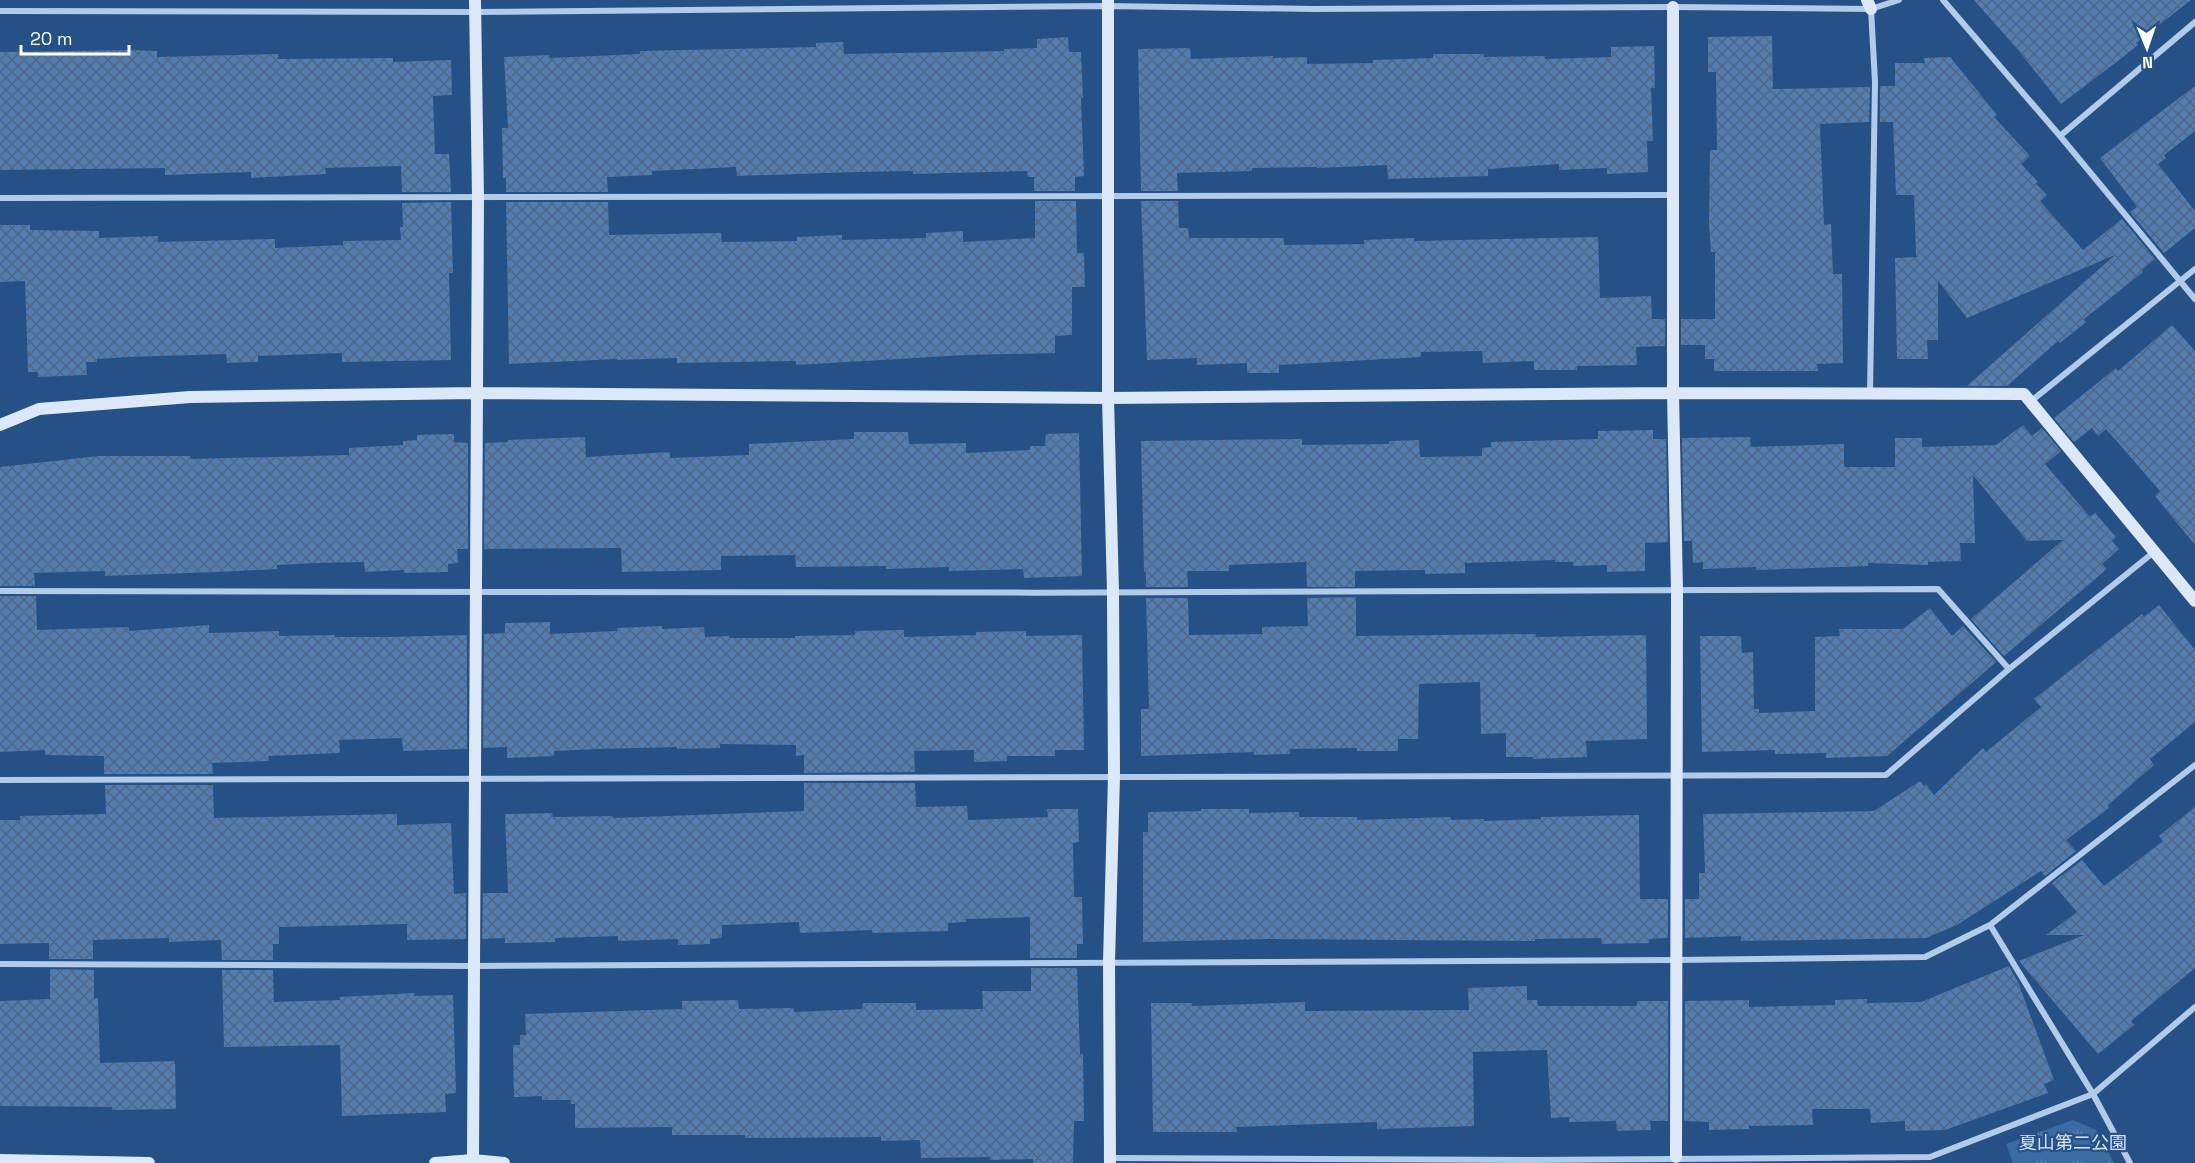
<svg xmlns="http://www.w3.org/2000/svg" width="2195" height="1163" font-family="'Space Grotesk','Noto Sans JP',sans-serif">
<style>
.park{fill:url(#park-tufts)}
.building{fill:url(#building-cross-hatch)}
.lines{fill:none;stroke-linecap:round;stroke-linejoin:round}
.street{stroke:#b2cbe8;stroke-width:6}
.secondary{stroke:#dce8f7;stroke-width:12}
.labels{text-anchor:middle;stroke-width:4.5;stroke-linejoin:round;paint-order:stroke}
.park-label{font-size:18px;fill:#d5e5f7;stroke:#265187}
</style>
<defs>
<pattern id="park-tufts" width="24" height="20" patternUnits="userSpaceOnUse" patternTransform="scale(1.5)"><rect width="24" height="20" fill="#3b6ba3"/><path d="M3 7l-1-3M5 7V3M7 7l1-3M15 17l-1-3M17 17v-4M19 17l1-3" fill="none" stroke="#5881b1"/></pattern>
<pattern id="building-cross-hatch" width="8" height="8" patternUnits="userSpaceOnUse" patternTransform="scale(1.5)"><rect width="8" height="8" fill="#537db0"/><path d="M0 0l8 8M0 8l8-8" fill="none" stroke="#506783"/></pattern>
</defs>
<rect width="100%" height="100%" fill="#265187"/>
<!-- park -->
<path class="park" d="M2073,1120l23,10 18,33h-101l-7,-19z"/>
<!-- building -->
<path class="building" d="M1974,0h217l-55,43 2,2 -19,15 -58,44 -42,-53z
M1772,36l1,53 97,-2 -1,35 -49,2 4,101 7,-1 2,50h9l1,89 -26,1 1,7h-104v-12h-9v-14h-24v-26h34v-67h-4l-2,-29 1,-73h7l-1,-78h-8v-35z
M1068,37l1,15h12l2,46h-2l3,78 -9,1v14h-41v-14h-6l-1,-6 -114,3v-3l-56,1 -120,4 -1,-9 -84,4v4l-45,2 1,15h-102v-14h-3l-1,-50h6l-4,-71 45,-2 1,3 90,-4v-3l176,-4v-4l27,-1 1,12 160,-3v-2l33,-1v-9z
M1654,46l1,42h-4l2,53h-6l1,31 -41,2v-6l-48,2v-6l-71,5v7l-100,3 -1,-14 -70,3v-1l-65,1v3l-75,2 1,18h-37l-3,-142 52,-1 1,11 82,-3v2l34,-1v7l66,-1v-3l60,-2v-4h51v3l61,-1v3l66,-2v-10z
M131,50l26,1v6l121,-3v5l115,-1v4l58,-2 1,35 -19,1 2,58h14l2,38h-49l-1,-26 -76,2 1,6 -75,4v-6l-86,3v-7l-165,2v-118z
M1950,57l47,58 -3,2 36,39 -9,8 17,18 -2,2 11,11 -7,6 43,49 39,-31 33,40 -13,11 1,2 -59,47 2,3 -26,21 -2,-2 -51,45h-40l148,-131 -148,63 -29,-37v59h-11l1,19h-31l-2,-101 23,-1 -2,-2 -2,-60h-18l-3,-73h-13v-36h15v-23h30l-1,-5z
M2195,86v45l-31,24 2,3 -8,6 37,47v17l-31,25 -34,-41 7,-5 -37,-49z
M1035,201h41l1,52h7l1,34h-13v48l-17,1v17l-89,2 -170,10v-4l-119,2v-5l-60,2v-1l-108,5 -3,-162h102l1,33 112,-2 1,9 75,-1v-4l45,-2v5l84,-2v-5l37,-2v11l72,-4z
M1141,201h37l1,27h9l1,10h95v7l80,-1v-4l50,-2v3l184,-4 2,61 51,-2 1,23h13v27l-29,1 1,18 -60,1v4h-43v-9l-51,2 -1,-12 -61,1v5l-142,8v8h-32v-10l-50,2v-7l-50,2z
M451,202l2,71h-4l2,87 -109,2v-9l-84,3v6l-31,1 -1,-9 -99,3 -30,2v3h-11l1,13 -49,2v-5h-10l-3,-91 -25,1v-57h30v5l69,1v7l59,-2v6l117,-3v9l68,-3v-4l58,-1 -1,-13h3l-1,-24z
M2172,325l23,26v194l-40,-49 5,-5 -54,-62 -8,7 -6,-8 -18,14 -20,-24 62,-50 2,3z
M2023,425l9,11 10,-8 19,23 -16,13 45,53 5,-4 21,24 -4,4 7,8 -17,15 5,5 -103,87 -33,-37 92,-79 -36,1 -54,-66 2,68h-15l1,18 -33,1v3l-60,-2v3l-112,4v-3l-53,2v-7l-10,1 -1,-22h-8l-2,-103 68,-1 1,10 93,-3v23h51v-29h27v9l74,-2z
M1653,430v9h13l2,103 -23,1v28l-38,1v-7l-34,1v-4h-18v-2l-90,3v10l-40,1v-4l-70,1v16h-48l-1,-25 -77,3v6h-42l1,16h-42v-15h-2l-3,-131 161,-2v6l87,-1v-3l30,-1 1,17 62,-1v-8l9,-1v-5l107,-3v-8z
M854,432h54l1,12 57,-1v10l64,-3v-4h15l1,-12 33,-1 3,143 -58,2 -1,-9 -74,2v-4l-63,2v-3l-90,1 -1,-12 -74,1v14l-99,2 -1,-24 -137,1 1,-106 23,-1v-2l77,-3 1,20 84,-5v6l79,-3v-11l105,-5z
M454,434v8l14,1v106h-11l1,14 -10,1v8l-44,1v-3l-39,2 -1,-10 -48,1 -39,2v4l-60,3 -112,4v-5l-71,2 1,13h-35v-119l99,-11h91l1,3 158,-4v-7l54,-3v-4l14,-1v-5z
M0,596h36l1,34 92,-3v4l80,-6v8l70,-2v5l56,-1v2h55l77,-2v114l-64,2 -1,-13 -63,2 1,13 -72,3 1,5 -57,2 1,11h-109v-18l-59,-1v-5l-45,2z
M1356,597v39l180,-2v3l110,-2 1,104 -61,2 1,16 -54,2v-2h-27v-24l-25,1 -1,-52 -61,2 -1,55h-20v12h-41v-3l-67,1v5l-36,1v-3l-113,4v-47h8l-3,-111h42l1,37 73,-1v-7l46,-1 -1,-28z
M2159,605l36,45v72l-45,37 4,6 -46,40 1,3 -43,32 10,11 -31,25 -4,-5 -84,54 -31,13 -185,3v-5l-56,2v-39h14v-26h6l-2,-59 171,-3 46,-30 4,5 2,-2 8,11 49,-47 3,4 55,-45 -7,-8 108,-85 2,3z
M1930,608l22,28 11,-10 33,36 -109,94 -61,2v-5l-51,1v-4l-73,2 -2,-116h41l1,17 11,-1 1,57h5v4l56,-2v-74l25,-1 -1,-7h64z
M550,622v12l67,-3v-3l45,-2v3l42,-2 1,10 24,-1v2h66v-2l60,-1v-4l49,-1v7l72,-2v-3l50,-1v5l56,-1 2,115h-29v6h-48v5l-33,1v-12l-60,1 1,21 -111,1v-18l-8,1v-11l-76,-1v4l-43,1v-2l-81,2 -42,2v5l-47,2v-11l-24,1 1,-114 21,-1v-10z
M804,783h111l1,24 51,-1 1,14 80,-3 -1,-8h31l1,33 -6,1 1,54h8l1,47h-6v14h-47v-41l-64,2v3l-18,1v8l-76,2v-3l-72,3 -1,-11 -71,3h-6v13l-12,1v5l-32,1v-6l-60,2v-5l-63,2v4l-50,1v-5l-23,1 1,-46h25l-3,-79 47,-1 1,4 60,-1v2l191,-7z
M105,785h108l1,33 183,-4v11l54,-2 3,71 12,-1v46l-59,1v-16l-128,3v17h-6v16h-51l-1,-20 -52,2v-4l-76,2v19h-44v-16l-49,1v-124h20v-4l86,-2z
M2195,807v161l-64,53 3,4 -36,29 -79,-93 65,-26h-38l31,-23 -25,-29 30,-23 22,26 59,-45 -4,-5z
M1201,809h48v4l50,-1v5h58v3l94,-3v3l33,-1v2l57,-2v-2l98,-2 1,84h28v39l-19,1v4l-47,1 -1,-6 -66,1v2l-270,-2 -122,3v-110h5v-20l53,-1z
M2009,966l9,16 36,98 -10,4 4,9 -103,37 -40,1v-10l-34,2 -1,-14h-58l1,16 -64,1v3l-40,1v-8l-25,-1 1,-120 64,-1v7l86,-2v-5l32,-1v4l54,-1z
M1031,968h46l3,86h3l1,67h-10l-1,42h-40v-4l-43,1v-3l-69,1 -1,-18 -39,1v-4l-136,1v-3h-73v-8l-97,1v-24h-4v-4h-29v-4l-28,1 -1,-52h7v-10h6l-1,-21 157,-5v-8l56,-1 1,9 55,-1v4l68,-3 1,-6h53v7l67,-1 -1,-18h49z
M50,969l44,1v29l4,-1 2,65 75,-2 1,48 -64,1v-3l-112,-1v-105l50,-2z
M222,970h51l1,32 66,-2v-3l40,-2 34,-2v3l39,-1 3,98 -11,1 1,18 -104,4 -2,-71 -116,2z
M1527,986v14h10l1,6h99v-5h31v120h-18l1,9 -34,1 -1,-10 -47,1v-5l-18,1 -4,-68 -74,2 1,74 -97,3v-7l-141,5 1,5h-84l-2,-129h41v3l113,-4v9l164,-1 -1,-22z"/>
<g class="lines">
<!-- street -->
<path class="street" d="M1943,0l117,136 135,163
M0,11l476,1 631,-6 206,3 360,-2 198,2 28,-9
M2060,136l135,-114
M0,198l1673,-3
M1870,394l5,-312 -4,-73
M2030,402l165,-133
M0,591c646,1 1292,4 1938,-2l71,80
M0,780l1886,-5 123,-106 145,-117
M1990,925l103,169 37,69
M0,964l474,2 1202,-6 249,-3 65,-32 205,-160
M1111,1158l421,2 398,-3 163,-63 102,-87"/>
<!-- secondary -->
<path class="secondary" d="M1108,0v398l5,194 1,184 -5,186 1,201
M1867,0l4,9
M1673,7v386l4,198 -1,566
M0,425l39,-16 151,-12 288,-4 630,5 565,-5 351,1 171,207
M0,1160l149,3
M473,1160l5,-962 -3,-198
M435,1163l38,-3 31,3"/>
</g>
<g class="labels">
<!-- park labels -->
<g class="park-label">
<text x="2073" y="1149">夏山第二公園</text>
</g>
</g>
<!-- north arrow -->
<g transform="translate(2147 48) rotate(178)" stroke="#265187" stroke-width="4.5" paint-order="stroke">
<path d="M0-4.5L10 22L0 15L-10 22Z" fill="#ffffff"/>
<text y="-9" font-size="16" font-weight="bold" text-anchor="middle" fill="#ffffff">N</text>
</g>
<!-- scale -->
<path d="M21 45v9h108v-9" fill="none" stroke="#ffffff" stroke-width="3"/>
<text x="30" y="45" font-size="18" fill="#ffffff" stroke="#265187" stroke-width="4.5" paint-order="stroke">20 m</text>
</svg>
